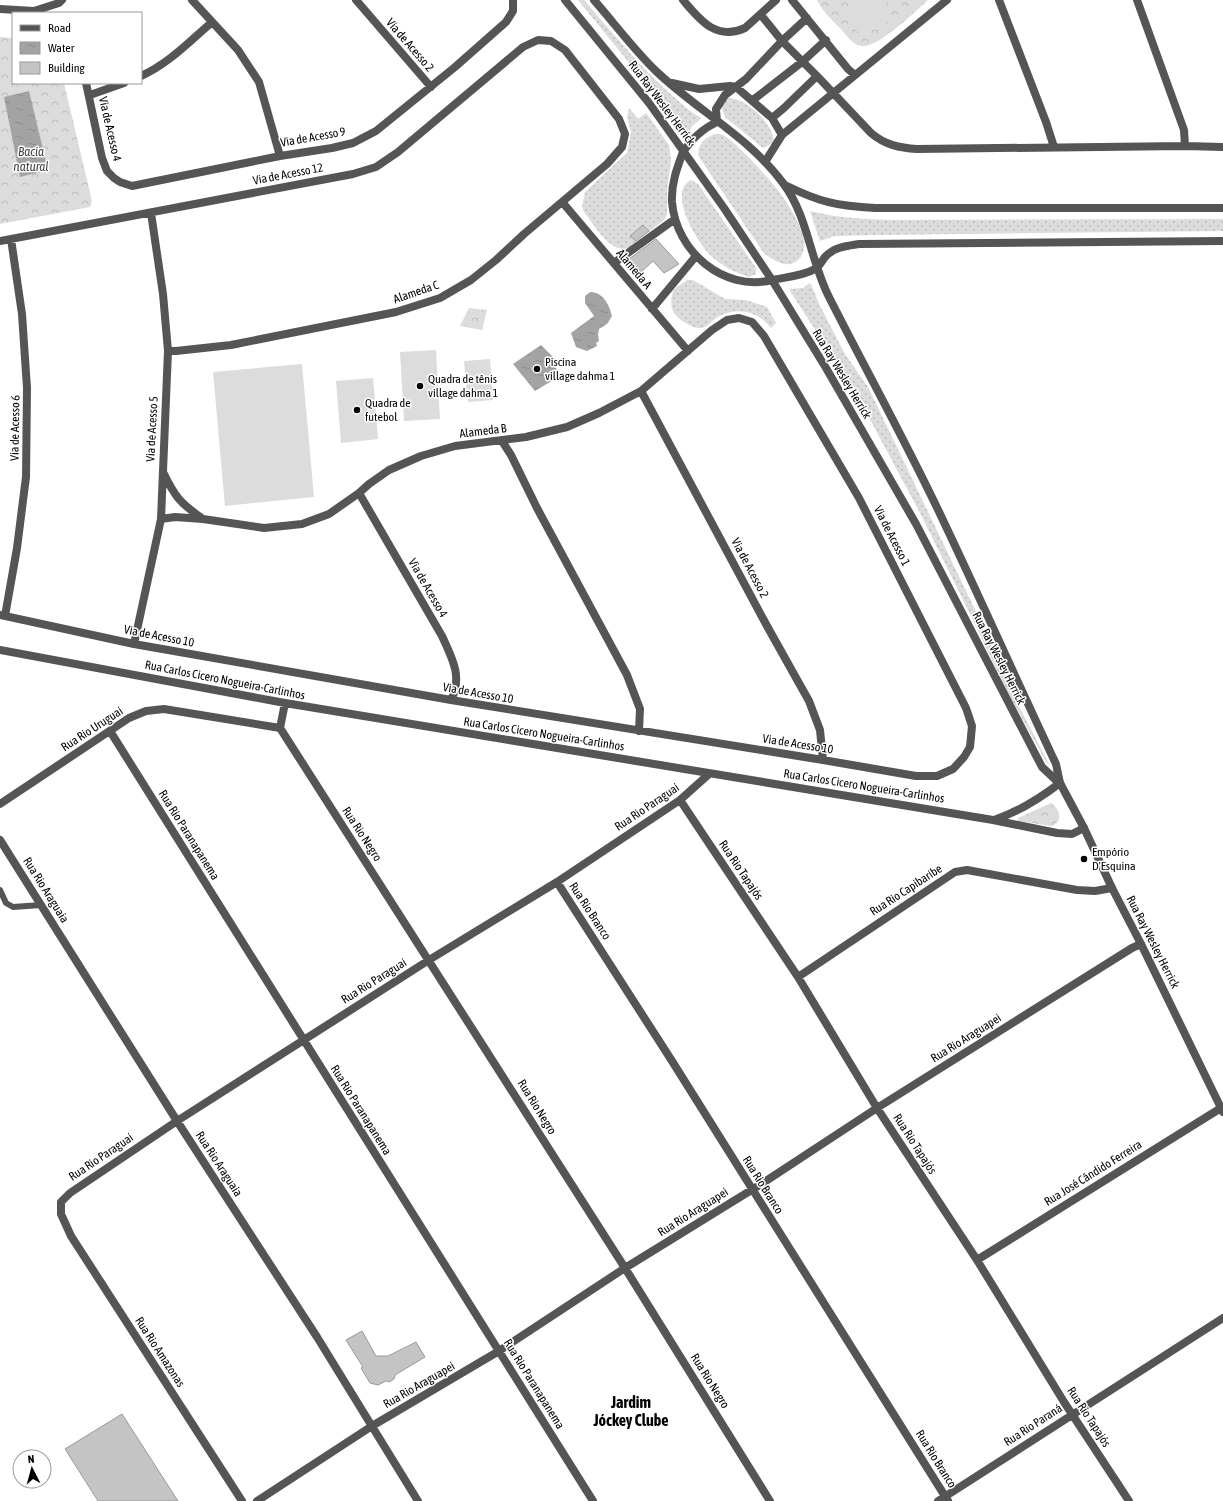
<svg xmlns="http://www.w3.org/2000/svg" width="1223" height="1501" font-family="'Asap Condensed',sans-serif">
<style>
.grass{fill:url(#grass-dots)}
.forest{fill:url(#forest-crowns)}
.pitch{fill:#dcdcdc}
.water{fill:url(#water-ripples)}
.building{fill:#c4c4c4;stroke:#999}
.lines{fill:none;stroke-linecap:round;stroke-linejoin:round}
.service{stroke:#555;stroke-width:6}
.minor{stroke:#555;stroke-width:8}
.tertiary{stroke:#555;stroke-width:8}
.poi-dot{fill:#000;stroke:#fff;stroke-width:1.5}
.labels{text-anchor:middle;stroke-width:3;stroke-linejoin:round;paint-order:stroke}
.street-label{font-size:12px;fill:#000;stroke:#fff}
.poi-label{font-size:12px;fill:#000;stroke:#fff;text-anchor:start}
.water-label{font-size:13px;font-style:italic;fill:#444;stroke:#fff}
.district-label{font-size:16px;font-weight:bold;fill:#000;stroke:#fff}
</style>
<defs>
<pattern id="grass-dots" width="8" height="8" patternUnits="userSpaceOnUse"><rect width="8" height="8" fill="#dcdcdc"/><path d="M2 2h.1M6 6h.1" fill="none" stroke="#bbb" stroke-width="1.8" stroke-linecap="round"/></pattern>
<pattern id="forest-crowns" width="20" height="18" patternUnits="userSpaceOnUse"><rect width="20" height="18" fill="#dcdcdc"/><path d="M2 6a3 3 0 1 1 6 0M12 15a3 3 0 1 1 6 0" fill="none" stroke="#bbb"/></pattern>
<pattern id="water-ripples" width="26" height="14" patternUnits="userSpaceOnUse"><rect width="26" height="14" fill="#a3a3a3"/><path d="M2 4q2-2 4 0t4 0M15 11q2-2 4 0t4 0" fill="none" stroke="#8b8b8b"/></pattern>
</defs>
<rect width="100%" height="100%" fill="#fff"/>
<!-- grass -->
<path class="grass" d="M578,0h6c29,33 56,68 90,97 8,7 16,15 26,20l1,2 -8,6 -8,12 -12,-14 -16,-26z
M728,98c19,0 43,24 46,42l-2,4 -9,4 -38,-31 -4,-10 2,-6z
M629,108l9,11 8,-6 23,32 2,15 -4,31v24l-3,5 -15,12 -6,-7 -12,11 6,7c-22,20 -41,-16 -53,-31l-2,-6 3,-14 42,-39 4,-21 -4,-15z
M714,134c4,0 8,0 11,2 6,4 12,10 17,15 23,22 55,57 62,89 1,7 0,12 -4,18 -11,13 -27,3 -37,-6l-64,-95c-3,-12 5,-18 15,-23z
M691,180l7,4 58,84v6l-7,3c-14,-4 -28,-12 -38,-21 -13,-12 -45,-64 -20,-76z
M810,211c27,7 54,8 81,9l332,-1v12l-351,4 -37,1 -15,5z
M687,280h6l32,19 21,1 21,7 9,16 -5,5c-13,-18 -37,-22 -55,-10 -5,4 -9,9 -15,10 -8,1 -22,-8 -27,-15 -3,-5 -4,-15 -1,-21 2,-5 9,-8 14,-12z
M810,283l1,1 8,20 26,50 23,33 112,233 33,75 36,69 -1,1 -40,-72 -34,-71 -54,-109 -47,-88 -46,-77 -37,-57v-2l13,-1z"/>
<!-- forest -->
<path class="forest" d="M817,0h111c-13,11 -50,49 -67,46 -9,-2 -15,-11 -21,-18 -8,-8 -18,-17 -23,-28z
M0,37l13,1v45h51l28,118 -2,6 -90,17z
M469,308l18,2 -5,20 -22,-4z
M1051,803c9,6 13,19 0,23l-33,-5v-3z"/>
<!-- pitch -->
<path class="pitch" d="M849,0h37l2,22 -6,7 -24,3 -7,-7z
M436,350l4,69 -36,2 -4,-69z
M490,359l3,41 -25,2 -4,-41z
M302,364l12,133 -89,9 -12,-134z
M373,378l5,61 -37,4 -5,-62z"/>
<!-- water -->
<path class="water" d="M29,91l19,79 -28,7 -16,-80z
M590,292c13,0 19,12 22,24l-5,8 -8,5 -1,6 1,6 -3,2 1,3 -10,5 -11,-4 -5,-14 23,-17 -9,-13v-7z
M541,345l16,16 -3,6 5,4 1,5 -25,15 -22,-27z"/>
<!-- building -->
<path class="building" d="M643,225l6,6 -13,10 -6,-5z
M656,239l23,25 -15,9 -11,-12 -12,11 -12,-13z
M362,1331l14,25h12l28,-14 9,15 -30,18 -1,4 -5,3 -3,-1 -8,4 -8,-2 -9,-15 2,-1 -17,-27z
M122,1414l56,87h-80l-33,-52z"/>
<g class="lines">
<!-- service -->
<path class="service" d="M0,890l6,13 7,4 28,-2"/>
<!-- minor -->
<path class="minor" d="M192,0l46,50 21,32 21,74
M356,0l75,87
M683,0c17,20 33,41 62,28l31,-28
M792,0l56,69 7,6
M999,0l47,122 8,25
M1137,0l47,130 1,16
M0,9l34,2 25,-8 3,-3
M761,15l21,26 35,35 54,57c14,12 29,15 46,16l268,-3 38,1
M141,76c27,-12 48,-34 70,-53
M86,83l16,75 5,13 7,7 6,4 12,4 148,-30 52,-8 21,-5 23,-12 79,-64 51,-45 7,-11v-11
M736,87l36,31 10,17
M90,95l34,-12
M753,100l49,-38 24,-22
M772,118l12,-10 33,-32
M717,122l-1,-13 9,-14 21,-16 36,-38 25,-23
M683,152c-6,16 -12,32 -11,50 4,49 51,90 100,78
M765,162l17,-27 165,-135
M563,203l125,148
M0,241l353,-67 23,-7 22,-15 125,-105 15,-7 13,1 14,9 54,69 6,15 -3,13 -15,17 -83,70 -28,26 -25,20 -31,18 -44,14 -165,33 -55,6h-8
M614,263l61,-44
M652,309l44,-53
M641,391l126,235 42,75 11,29 3,30
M502,441l9,14 26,53 90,167 13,34 -1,22
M163,472c12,25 17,31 40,47
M359,493l83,143c10,22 21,41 9,64
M0,615l134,29 317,56 372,60 93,16h21l16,-7 11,-12 6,-10 2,-21 -6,-18 -107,-210 -95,-162 -12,-14 -13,-4 -12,2 -15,10 -71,61 -42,22 -32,14 -41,10 -71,9 -34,10 -32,14 -20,14 -10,9 -30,21 -27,10 -38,4 -61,-9 -28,-2 -14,2
M5,616l12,-68 9,-71 1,-89 -5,-74 -11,-75
M134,644l27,-125 7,-168 -5,-57 -12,-81
M0,650l285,53 708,117 64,13 15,1 12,-6
M280,728l345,540 145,233
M280,728l5,-25
M110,731l483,770
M680,800l118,177 79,131 100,152 87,142 65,99
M0,804l129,-86 17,-7 18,-2 116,19
M994,820c24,-8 45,-21 66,-37
M0,840l177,281 140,216 101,164
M557,882l115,179 276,440
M798,977l157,-105 12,-2 110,20 18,1 17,-3
M977,1260l244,-152
M242,1501l-171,-265 -10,-22v-12l9,-9 107,-72 252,-161 128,-78 123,-82 29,-26
M257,1501l115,-75 127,-75 126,-83 138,-85 114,-75 255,-160 9,-4
M938,1501l285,-183"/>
<!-- tertiary -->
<path class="tertiary" d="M565,0l84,103 75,105 48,72 54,88 90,156 126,243 17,16
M594,0c21,24 40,50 63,72 41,39 92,65 126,111 25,33 27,77 46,114 37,73 77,145 112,219 39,82 76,165 115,248l4,19 24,45 28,60 29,56 82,168
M672,83l27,6 31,-3 6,1
M683,152c10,-14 19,-23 34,-30
M785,185c34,17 52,21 90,23h348
M772,280c14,-3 31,-4 43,-11 4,-2 7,-8 10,-12 9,-10 21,-11 34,-13l364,-3"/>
</g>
<!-- markers -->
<g class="poi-dot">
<circle cx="537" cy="369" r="4"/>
<circle cx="420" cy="386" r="4"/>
<circle cx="357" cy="410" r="4"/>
<circle cx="1084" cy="859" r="4"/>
</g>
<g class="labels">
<!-- street labels -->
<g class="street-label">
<text transform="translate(410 45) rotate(49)" y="4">Via de Acesso 2</text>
<text transform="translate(662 103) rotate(53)" y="4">Rua Ray Wesley Herrick</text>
<text transform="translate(110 129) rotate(77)" y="4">Via de Acesso 4</text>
<text transform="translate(313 137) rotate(-10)" y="4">Via de Acesso 9</text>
<text transform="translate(288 174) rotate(-11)" y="4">Via de Acesso 12</text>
<text transform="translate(634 269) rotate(50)" y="4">Alameda A</text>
<text transform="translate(416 292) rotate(-19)" y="4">Alameda C</text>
<text transform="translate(842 374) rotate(59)" y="4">Rua Ray Wesley Herrick</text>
<text transform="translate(15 428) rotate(-89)" y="4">Via de Acesso 6</text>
<text transform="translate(152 429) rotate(-87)" y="4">Via de Acesso 5</text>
<text transform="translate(483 431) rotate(-7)" y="4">Alameda B</text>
<text transform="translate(892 536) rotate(63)" y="4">Via de Acesso 1</text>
<text transform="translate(750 568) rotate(62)" y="4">Via de Acesso 2</text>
<text transform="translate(428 588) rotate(60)" y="4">Via de Acesso 4</text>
<text transform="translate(159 636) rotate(11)" y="4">Via de Acesso 10</text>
<text transform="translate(999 658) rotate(63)" y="4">Rua Ray Wesley Herrick</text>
<text transform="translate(225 680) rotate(11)" y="4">Rua Carlos Cicero Nogueira-Carlinhos</text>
<text transform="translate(478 693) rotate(10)" y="4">Via de Acesso 10</text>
<text transform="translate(92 729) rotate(-33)" y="4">Rua Rio Uruguai</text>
<text transform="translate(544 734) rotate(9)" y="4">Rua Carlos Cicero Nogueira-Carlinhos</text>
<text transform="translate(798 744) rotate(9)" y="4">Via de Acesso 10</text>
<text transform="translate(864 786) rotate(9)" y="4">Rua Carlos Cicero Nogueira-Carlinhos</text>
<text transform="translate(647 807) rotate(-34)" y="4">Rua Rio Paraguai</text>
<text transform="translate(362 834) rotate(57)" y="4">Rua Rio Negro</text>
<text transform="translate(189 835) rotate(58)" y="4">Rua Rio Paranapanema</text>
<text transform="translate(741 870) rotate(56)" y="4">Rua Rio Tapajós</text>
<text transform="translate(46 890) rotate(58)" y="4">Rua Rio Araguaia</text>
<text transform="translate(906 890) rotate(-33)" y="4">Rua Rio Capibaribe</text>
<text transform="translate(590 911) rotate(57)" y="4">Rua Rio Branco</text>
<text transform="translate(1153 942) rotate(63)" y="4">Rua Ray Wesley Herrick</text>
<text transform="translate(374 981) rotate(-32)" y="4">Rua Rio Paraguai</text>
<text transform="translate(966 1038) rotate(-32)" y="4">Rua Rio Araguapei</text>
<text transform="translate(537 1107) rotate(58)" y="4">Rua Rio Negro</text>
<text transform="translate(361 1110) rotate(58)" y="4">Rua Rio Paranapanema</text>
<text transform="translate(915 1144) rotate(57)" y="4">Rua Rio Tapajós</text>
<text transform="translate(101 1157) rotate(-34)" y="4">Rua Rio Paraguai</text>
<text transform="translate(219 1164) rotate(57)" y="4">Rua Rio Araguaia</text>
<text transform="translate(1093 1173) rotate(-32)" y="4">Rua José Cândido Ferreira</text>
<text transform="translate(763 1185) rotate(58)" y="4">Rua Rio Branco</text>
<text transform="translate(693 1212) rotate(-32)" y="4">Rua Rio Araguapei</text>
<text transform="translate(160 1352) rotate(57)" y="4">Rua Rio Amazonas</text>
<text transform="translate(710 1381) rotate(58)" y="4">Rua Rio Negro</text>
<text transform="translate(534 1384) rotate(58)" y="4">Rua Rio Paranapanema</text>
<text transform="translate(419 1385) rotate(-30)" y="4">Rua Rio Araguapei</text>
<text transform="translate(1089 1417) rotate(57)" y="4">Rua Rio Tapajós</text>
<text transform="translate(1033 1425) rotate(-33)" y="4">Rua Rio Paraná</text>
<text transform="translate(936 1459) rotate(58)" y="4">Rua Rio Branco</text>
</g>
<!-- poi labels -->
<g class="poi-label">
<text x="545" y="366">Piscina<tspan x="545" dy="14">village dahma 1</tspan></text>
<text x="428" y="383">Quadra de tênis<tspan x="428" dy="14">village dahma 1</tspan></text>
<text x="365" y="407">Quadra de<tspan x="365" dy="14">futebol</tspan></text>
<text x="1092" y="856">Empório<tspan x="1092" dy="14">D'Esquina</tspan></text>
</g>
<!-- water labels -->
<g class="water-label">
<text x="31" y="156">Bacia<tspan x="31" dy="15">natural</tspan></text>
</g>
<!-- district labels -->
<g class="district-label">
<text x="631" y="1408">Jardim<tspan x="631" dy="18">Jóckey Clube</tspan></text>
</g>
</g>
<!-- legend -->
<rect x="12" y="12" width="130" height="72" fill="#ffffff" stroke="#999999"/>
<rect x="20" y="25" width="20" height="6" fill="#555555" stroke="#999999"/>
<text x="48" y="32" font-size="12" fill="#000000">Road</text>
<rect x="20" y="42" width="20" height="12" fill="url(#water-ripples)" stroke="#999999"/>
<text x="48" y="52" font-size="12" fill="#000000">Water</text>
<rect x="20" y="62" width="20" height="12" fill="#c4c4c4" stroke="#999999"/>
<text x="48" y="72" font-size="12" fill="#000000">Building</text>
<!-- north arrow -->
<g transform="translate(32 1469) rotate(354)"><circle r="19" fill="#ffffff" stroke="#999999"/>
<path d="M0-3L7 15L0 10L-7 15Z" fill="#000000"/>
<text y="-6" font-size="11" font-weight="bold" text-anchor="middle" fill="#000000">N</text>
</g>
</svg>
